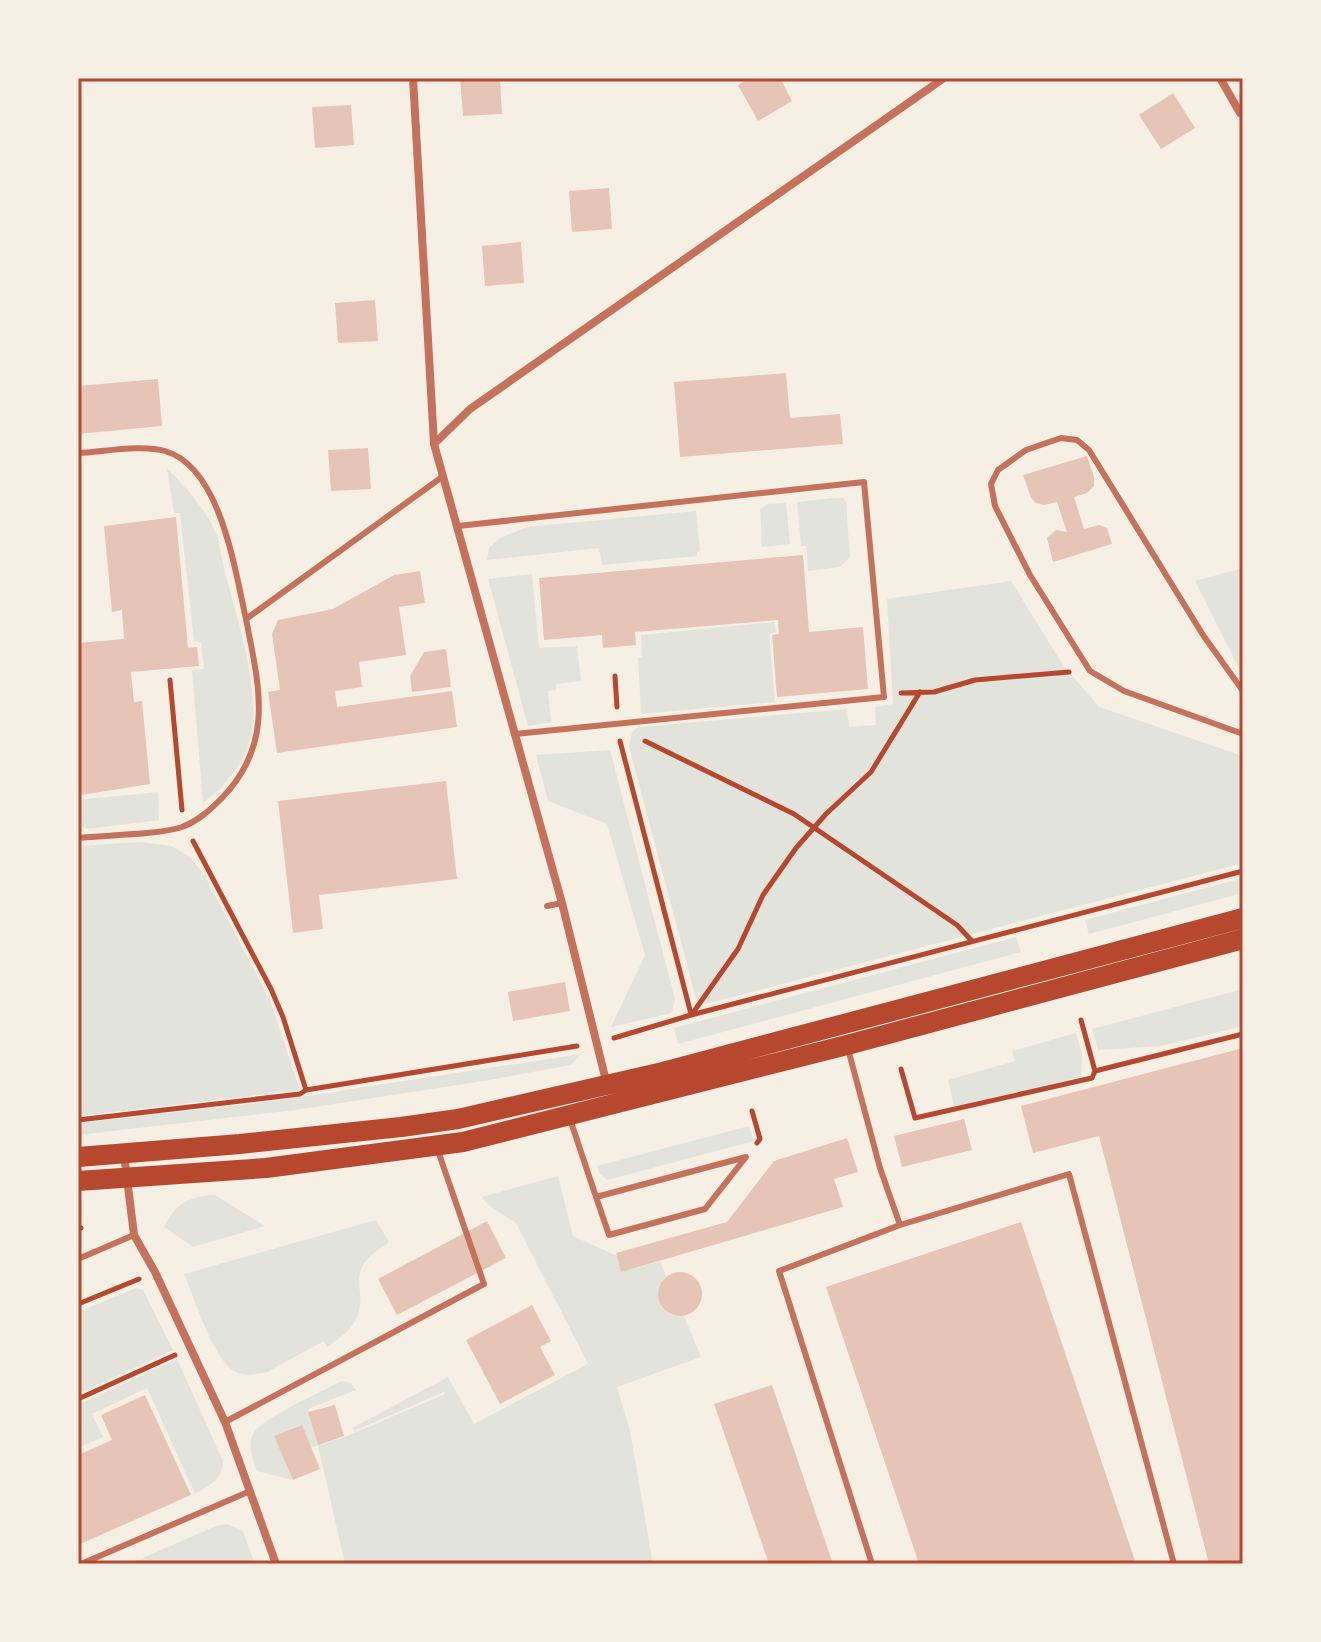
<svg xmlns="http://www.w3.org/2000/svg" width="1321" height="1642" font-family="'Source Serif 4',serif">
<style>
.green{fill:#e2e4dc}
.building{fill:#e6c5b7}
.lines{fill:none;stroke-linecap:round;stroke-linejoin:round}
.path{stroke:#b5482f;stroke-width:5}
.service{stroke:#c5725c;stroke-width:6}
.minor{stroke:#c5725c;stroke-width:8}
.primary{stroke:#b5482f;stroke-width:20}
.neatline{fill:none;stroke:#b5482f;stroke-width:3}
</style>
<rect width="100%" height="100%" fill="#f6efe4"/>
<!-- green -->
<path class="green" d="M167,468c20,21 40,42 51,70 9,60 52,156 28,213 -8,21 -26,39 -43,52l-11,-133 12,-1 -3,-27 -7,-1 -14,-128h-6z
M834,498h9l3,4 4,55 -10,10 -32,4 -2,-25h-5l-4,-44z
M786,503l4,41 -28,3 -2,-38 8,-5z
M696,511l4,40 -3,1v4l-95,9 -3,-17 -112,12 2,-12 11,-10 27,-11z
M1243,568v97l-4,3 -44,-87z
M532,574l7,74 38,-2 4,35 -25,3v6l-8,1 3,31 -23,4 -40,-147z
M1011,581l52,84 36,42 144,49v107l-545,143 -69,-259 3,-15 6,-5 209,-18 2,18 27,-2 -1,-18 18,-3 -6,-105z
M775,622l1,10 -7,2 6,68 -134,12 -3,-56 4,-1 -1,-22z
M610,750l65,249 -3,13 -4,2 -57,13 34,-72 -38,-131 -59,-23 -12,-46z
M158,792l1,28 -73,9 -8,-6v-23z
M141,842l30,4 19,11 15,19 65,124 30,90 -222,26v-270z
M1243,878v15l-154,41 -4,-14z
M1016,937l5,15 -343,92 -4,-16z
M1243,989v37l-82,20 -63,4 -6,-21z
M1076,1033l6,20 -1,24 -127,29 -6,-26 67,-19 -3,-10z
M581,1054l-10,11 -87,16 -189,29 -217,25v-12l196,-22z
M749,1126l5,15 -147,39 -8,-7 -2,-7z
M558,1176l15,60 44,20 4,16 39,-11 6,15c-12,12 -10,27 3,38l15,2 17,41 -84,30 13,44 23,133h-308l-27,-119 -7,3 -10,-23 -26,11 18,44 -36,-9c-4,-11 -10,-26 -4,-37 7,-15 72,-44 89,-53l9,2 5,7 -46,18 -2,4 10,33 27,-8 100,-43 -1,-2 -90,39 -2,-3 96,-51 26,47 114,-60 -72,-141 -28,-18 -6,-8z
M211,1195h4l50,31 -72,21 -29,-20c10,-22 24,-30 47,-32z
M376,1220l13,22c-9,7 -22,14 -27,25 -4,8 -3,16 -2,25 3,27 -11,41 -33,55l-3,-6 -57,31c-10,2 -21,5 -31,0 -22,-10 -42,-75 -52,-98z
M136,1288l7,2 30,60 -95,44v-82z
M177,1359l46,102c-1,19 -13,24 -28,33l-48,-106 -55,26 11,23 -25,11v-43z
M227,1524l16,7 12,33h-126l87,-38z"/>
<!-- building -->
<path class="building" d="M460,78h40l2,36 -39,2z
M750,78h30l12,23 -34,20 -20,-36z
M1173,93l22,35 -34,21 -22,-34z
M351,105l3,40 -39,3 -3,-41z
M609,188l3,41 -40,3 -3,-41z
M521,242l3,41 -39,3 -3,-40z
M375,300l3,41 -40,2 -3,-40z
M786,373l4,45 50,-4 3,30 -163,13 -6,-75z
M158,379l4,47 -84,8v-48z
M368,448l3,41 -40,2 -3,-41z
M1087,456l7,21v9l-7,7 -13,4 10,32 15,-4 8,3 5,16 -59,18 -6,-24 9,-8 11,2 -10,-30 -13,3 -8,-2 -5,-5 -8,-23z
M176,517l12,131 9,-1 2,19 -68,6 3,30 8,-1 8,83 -69,11 -3,-28v-124l46,-4 -2,-29 -10,2 -8,-86z
M803,555l6,77 54,-5 5,62 -91,8 -5,-62 7,-1 -1,-14 -143,12 1,13 -33,3 -1,-13 -58,5 -5,-62z
M420,571l5,32 -26,4 7,48 -47,7 3,25 -27,4 2,16 115,-16 5,36 -180,26 -9,-61 12,-2 -8,-56 6,-14 55,-11 61,-34z
M446,649l5,38 -39,5 -2,-16 14,-24z
M446,781l11,98 -138,16 4,34 -30,4 -15,-132z
M565,982l5,29 -57,10 -5,-29z
M1243,1048v516h-34l-110,-428 -66,17 -12,-47z
M964,1119l8,31 -70,17 -8,-31z
M847,1138l11,34 -24,7 9,28 -222,65 -5,-19 111,-31 47,-61z
M487,1221l19,37 -109,57 -19,-36z
M1021,1222l115,342h-217l-93,-277z
M658 1294a22 22 0 1 1 44 0a22 22 0 1 1-44 0Z
M532,1305l19,36 -11,6 15,28 -55,29 -34,-64z
M772,1385l61,179h-64l-55,-160z
M145,1395l46,100 -113,50v-90l34,-15 -11,-25z
M335,1405l9,31 -26,9 -10,-33z
M302,1425l18,44 -27,11 -19,-44z"/>
<g class="lines">
<!-- path -->
<path class="path" d="M615,676l2,31
M170,680l12,130
M901,693l33,-1 41,-12 94,-8
M620,741l71,273
M645,741l149,73 163,111 15,16
M193,841l78,148 12,28 23,73
M692,1014l46,-65 25,-54 33,-47 30,-34 45,-42 49,-80
M1081,1020l14,51 148,-37
M614,1038l77,-23 552,-144
M901,1069l14,49 177,-40 3,-7
M752,1111l8,28 -3,4
M78,1120l222,-26 6,-4 271,-44
M78,1229l3,-1
M78,1304l61,-25
M78,1399l97,-44"/>
<!-- service -->
<path class="service" d="M78,453c24,-1 64,-9 87,-2 56,16 70,120 81,168
M458,526l406,-44 20,215 -369,37
M1243,691l-40,-56 -114,-185 -12,-10 -16,-2 -35,12 -28,20 -7,14 4,22 35,69 60,96 34,20 119,43
M78,838c28,-3 80,-3 104,-11 16,-6 28,-17 40,-29 53,-55 37,-112 24,-179l196,-142
M547,906l15,-3
M848,1049l32,119 20,57 169,-51 105,390
M570,1119l26,78
M746,1157l-41,52 -96,26 -13,-38z
M78,1259l56,-24
M225,1422l259,-138 -47,-136
M81,1564l167,-72
M872,1564l-93,-293 121,-46"/>
<!-- minor -->
<path class="minor" d="M413,78l21,366 128,459 45,182
M1220,78l20,35
M434,444l36,-35 474,-331
M124,1154l10,81 21,37 70,150 51,142"/>
<!-- primary -->
<path class="primary" d="M78,1157l162,-13 161,-17 57,-8 205,-47 580,-154
M78,1181l188,-13 197,-26 384,-97 396,-106"/>
</g>
<!-- border -->
<rect width="1321" height="1642" fill="none" stroke="#f6efe4" stroke-width="160"/>
<rect x="80" y="80" width="1161" height="1482" class="neatline"/>
</svg>
